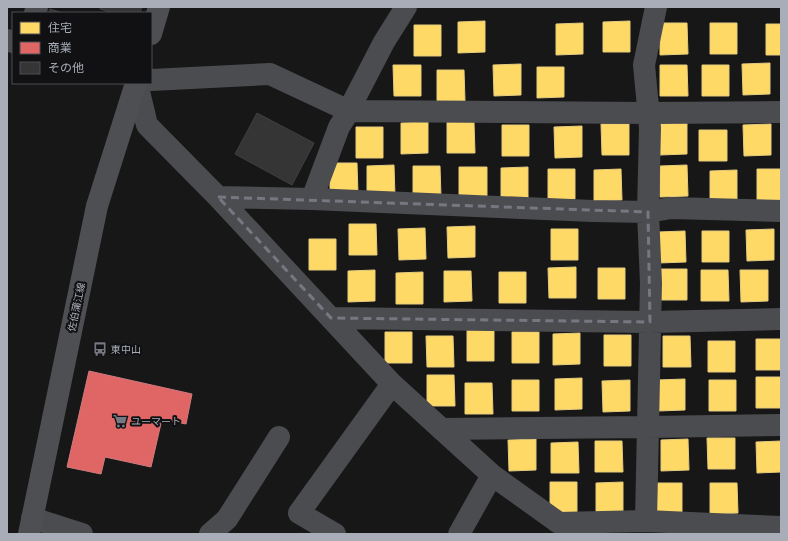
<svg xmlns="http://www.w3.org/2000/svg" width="788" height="541" font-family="'DejaVu Sans','Noto Sans JP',sans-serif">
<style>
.homes{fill:#ffd966;stroke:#e5cc7f}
.shops{fill:#e06666;stroke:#cf7b7f}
.building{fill:#353536;stroke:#3f4043}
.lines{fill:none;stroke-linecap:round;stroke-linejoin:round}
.street{stroke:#4b4c50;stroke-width:22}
.primary{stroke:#4d4f52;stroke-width:22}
.marked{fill:none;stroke:#757880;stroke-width:3;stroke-dasharray:8 5;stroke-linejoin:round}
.labels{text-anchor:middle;stroke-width:4;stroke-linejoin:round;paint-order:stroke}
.street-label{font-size:10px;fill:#a8adb8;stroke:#111113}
.poi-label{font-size:10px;fill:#a8adb8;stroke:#111113;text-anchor:start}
</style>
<rect width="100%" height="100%" fill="#171717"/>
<!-- homes -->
<path class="homes" d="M485,21v31l-27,1v-31z
M630,21v31h-27v-30z
M583,23v31l-27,1v-31z
M660,23h27l1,31 -28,1z
M710,23h27v31h-27z
M766,24h15v31h-15z
M414,25h27v31h-27z
M770,63v31l-27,1 -1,-31z
M521,64v31l-27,1 -1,-31z
M393,65h28v31h-27z
M660,65h27l1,31h-28z
M702,65h27v31h-27z
M537,67h27v30l-27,1z
M437,70h27l1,31h-28z
M428,122v31l-27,1v-31z
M447,122h27l1,31h-28z
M687,123v31l-27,1v-31z
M601,124h28v31h-27z
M771,124v31l-27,1 -1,-31z
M502,125h27v31h-27z
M582,126v31l-27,1 -1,-31z
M356,127h27v31h-27z
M699,130h28v31h-28z
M330,163h27l1,31h-28z
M394,165l1,31 -28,1v-31z
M687,165l1,31 -28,1v-31z
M413,166h27l1,31h-28z
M459,167h28v31h-28z
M528,167v31l-27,1v-31z
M548,169h27v30l-27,1z
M621,169l1,31 -28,1v-31z
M757,169h24v31h-24z
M737,170v31l-27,1v-31z
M349,224h27l1,31h-28z
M475,226v31l-27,1 -1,-31z
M425,228l1,31 -27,1 -1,-31z
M551,229h27v31h-27z
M774,229v31l-27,1 -1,-31z
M685,231l1,31 -27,1 -1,-31z
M702,231h27v31h-27z
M309,239h27v31h-27z
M576,267v31h-27l-1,-30z
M598,268h27v31h-27z
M660,269h27v31h-27z
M375,270v31l-27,1v-31z
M701,270h27l1,31h-28z
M740,270h28v31l-27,1z
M444,271h27l1,30 -28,1z
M423,272v32h-27v-31z
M499,272h27v31h-27z
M467,330h27v31h-27z
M385,332h27v31h-27z
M512,332h27v31h-27z
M580,333v31l-27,1v-31z
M604,335h27v31h-27z
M426,336h27l1,31h-27z
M663,336h27l1,31h-28z
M756,339h25v31h-25z
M708,341h27v31h-27z
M427,375h27l1,31h-28z
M756,377h25v31h-25z
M582,378v31l-27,1v-31z
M685,379v31l-27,1 -1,-31z
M512,380h27v31h-27z
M630,380v31l-27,1 -1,-31z
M709,380h27v31h-27z
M465,383h27l1,31h-28z
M707,438h28v31h-27z
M536,439v31l-27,1 -1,-31z
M688,439l1,31 -28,1v-31z
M595,441h27l1,31h-28z
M781,441v31l-24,1 -1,-31z
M578,442l1,31h-28v-30z
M550,482h27v30l-27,1z
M623,482v31h-27v-30z
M655,483h27v31h-27z
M710,483h27l1,30 -28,1z"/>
<!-- shops -->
<path class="shops" d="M89,371l103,23 -6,30 -24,-5 -11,48 -46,-10 -4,17 -34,-7z"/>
<!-- building -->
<path class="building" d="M100,7h42l-2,6h-26l-14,-4z
M50,9l13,4h-14z
M257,113l57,30 -22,42 -57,-31z"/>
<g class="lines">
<!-- street -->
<path class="street" d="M35,13l2,-6
M7,40l6,2
M151,80l119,-6 79,37 300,2 132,-1
M137,83l10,42 71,72 174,187 100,91 67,48 87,-2 135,6
M218,197l94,2 281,12 55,1 23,-4 110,3
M312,199l27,-72 10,-16 5,-11 30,-58 22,-35
M331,318l319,4 131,-3
M441,429l207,-2 133,-2
M32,518l50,16
M646,521l5,-238 -3,-71 2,-84 -6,-63 12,-58
M210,534l17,-15 52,-82
M335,534l-36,-21 93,-129
M459,534l33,-59"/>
<!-- primary -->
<path class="primary" d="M151,34l8,-27
M29,534l68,-328 39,-123"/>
</g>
<!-- marked area -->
<path class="marked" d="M218,197l430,15 2,110 -319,-4z"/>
<!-- icons -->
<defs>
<symbol id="bus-bare" viewBox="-9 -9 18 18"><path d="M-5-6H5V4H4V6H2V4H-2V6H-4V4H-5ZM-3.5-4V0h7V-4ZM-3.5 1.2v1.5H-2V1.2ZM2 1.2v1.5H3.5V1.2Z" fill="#757880" stroke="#111113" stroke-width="2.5" paint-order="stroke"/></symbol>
<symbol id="supermarket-bare" viewBox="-9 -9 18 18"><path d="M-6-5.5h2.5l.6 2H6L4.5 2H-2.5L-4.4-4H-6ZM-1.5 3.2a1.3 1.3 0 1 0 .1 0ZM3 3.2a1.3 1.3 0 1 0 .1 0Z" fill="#757880" stroke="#111113" stroke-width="2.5" paint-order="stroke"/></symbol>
</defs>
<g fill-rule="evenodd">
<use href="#bus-bare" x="90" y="339" width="20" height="20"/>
<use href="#supermarket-bare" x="110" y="411" width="20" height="20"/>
</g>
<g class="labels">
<!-- street labels -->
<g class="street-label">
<text transform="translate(76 307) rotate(-78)" y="4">佐伯蒲江線</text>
</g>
<!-- poi labels -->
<g class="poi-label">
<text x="111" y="353">東中山</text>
<text x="131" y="425">ユーマート</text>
</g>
</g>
<!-- border -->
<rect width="788" height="541" fill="none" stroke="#a8adb8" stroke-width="16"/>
<!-- legend -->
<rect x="12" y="12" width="140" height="72" fill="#111113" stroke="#4d4f55"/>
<rect x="20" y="22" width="20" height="12" fill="#ffd966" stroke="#4d4f55"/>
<text x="48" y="32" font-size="12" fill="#a8adb8">住宅</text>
<rect x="20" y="42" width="20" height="12" fill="#e06666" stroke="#4d4f55"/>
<text x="48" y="52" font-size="12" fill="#a8adb8">商業</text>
<rect x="20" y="62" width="20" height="12" fill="#353536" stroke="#4d4f55"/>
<text x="48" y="72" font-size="12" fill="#a8adb8">その他</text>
</svg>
